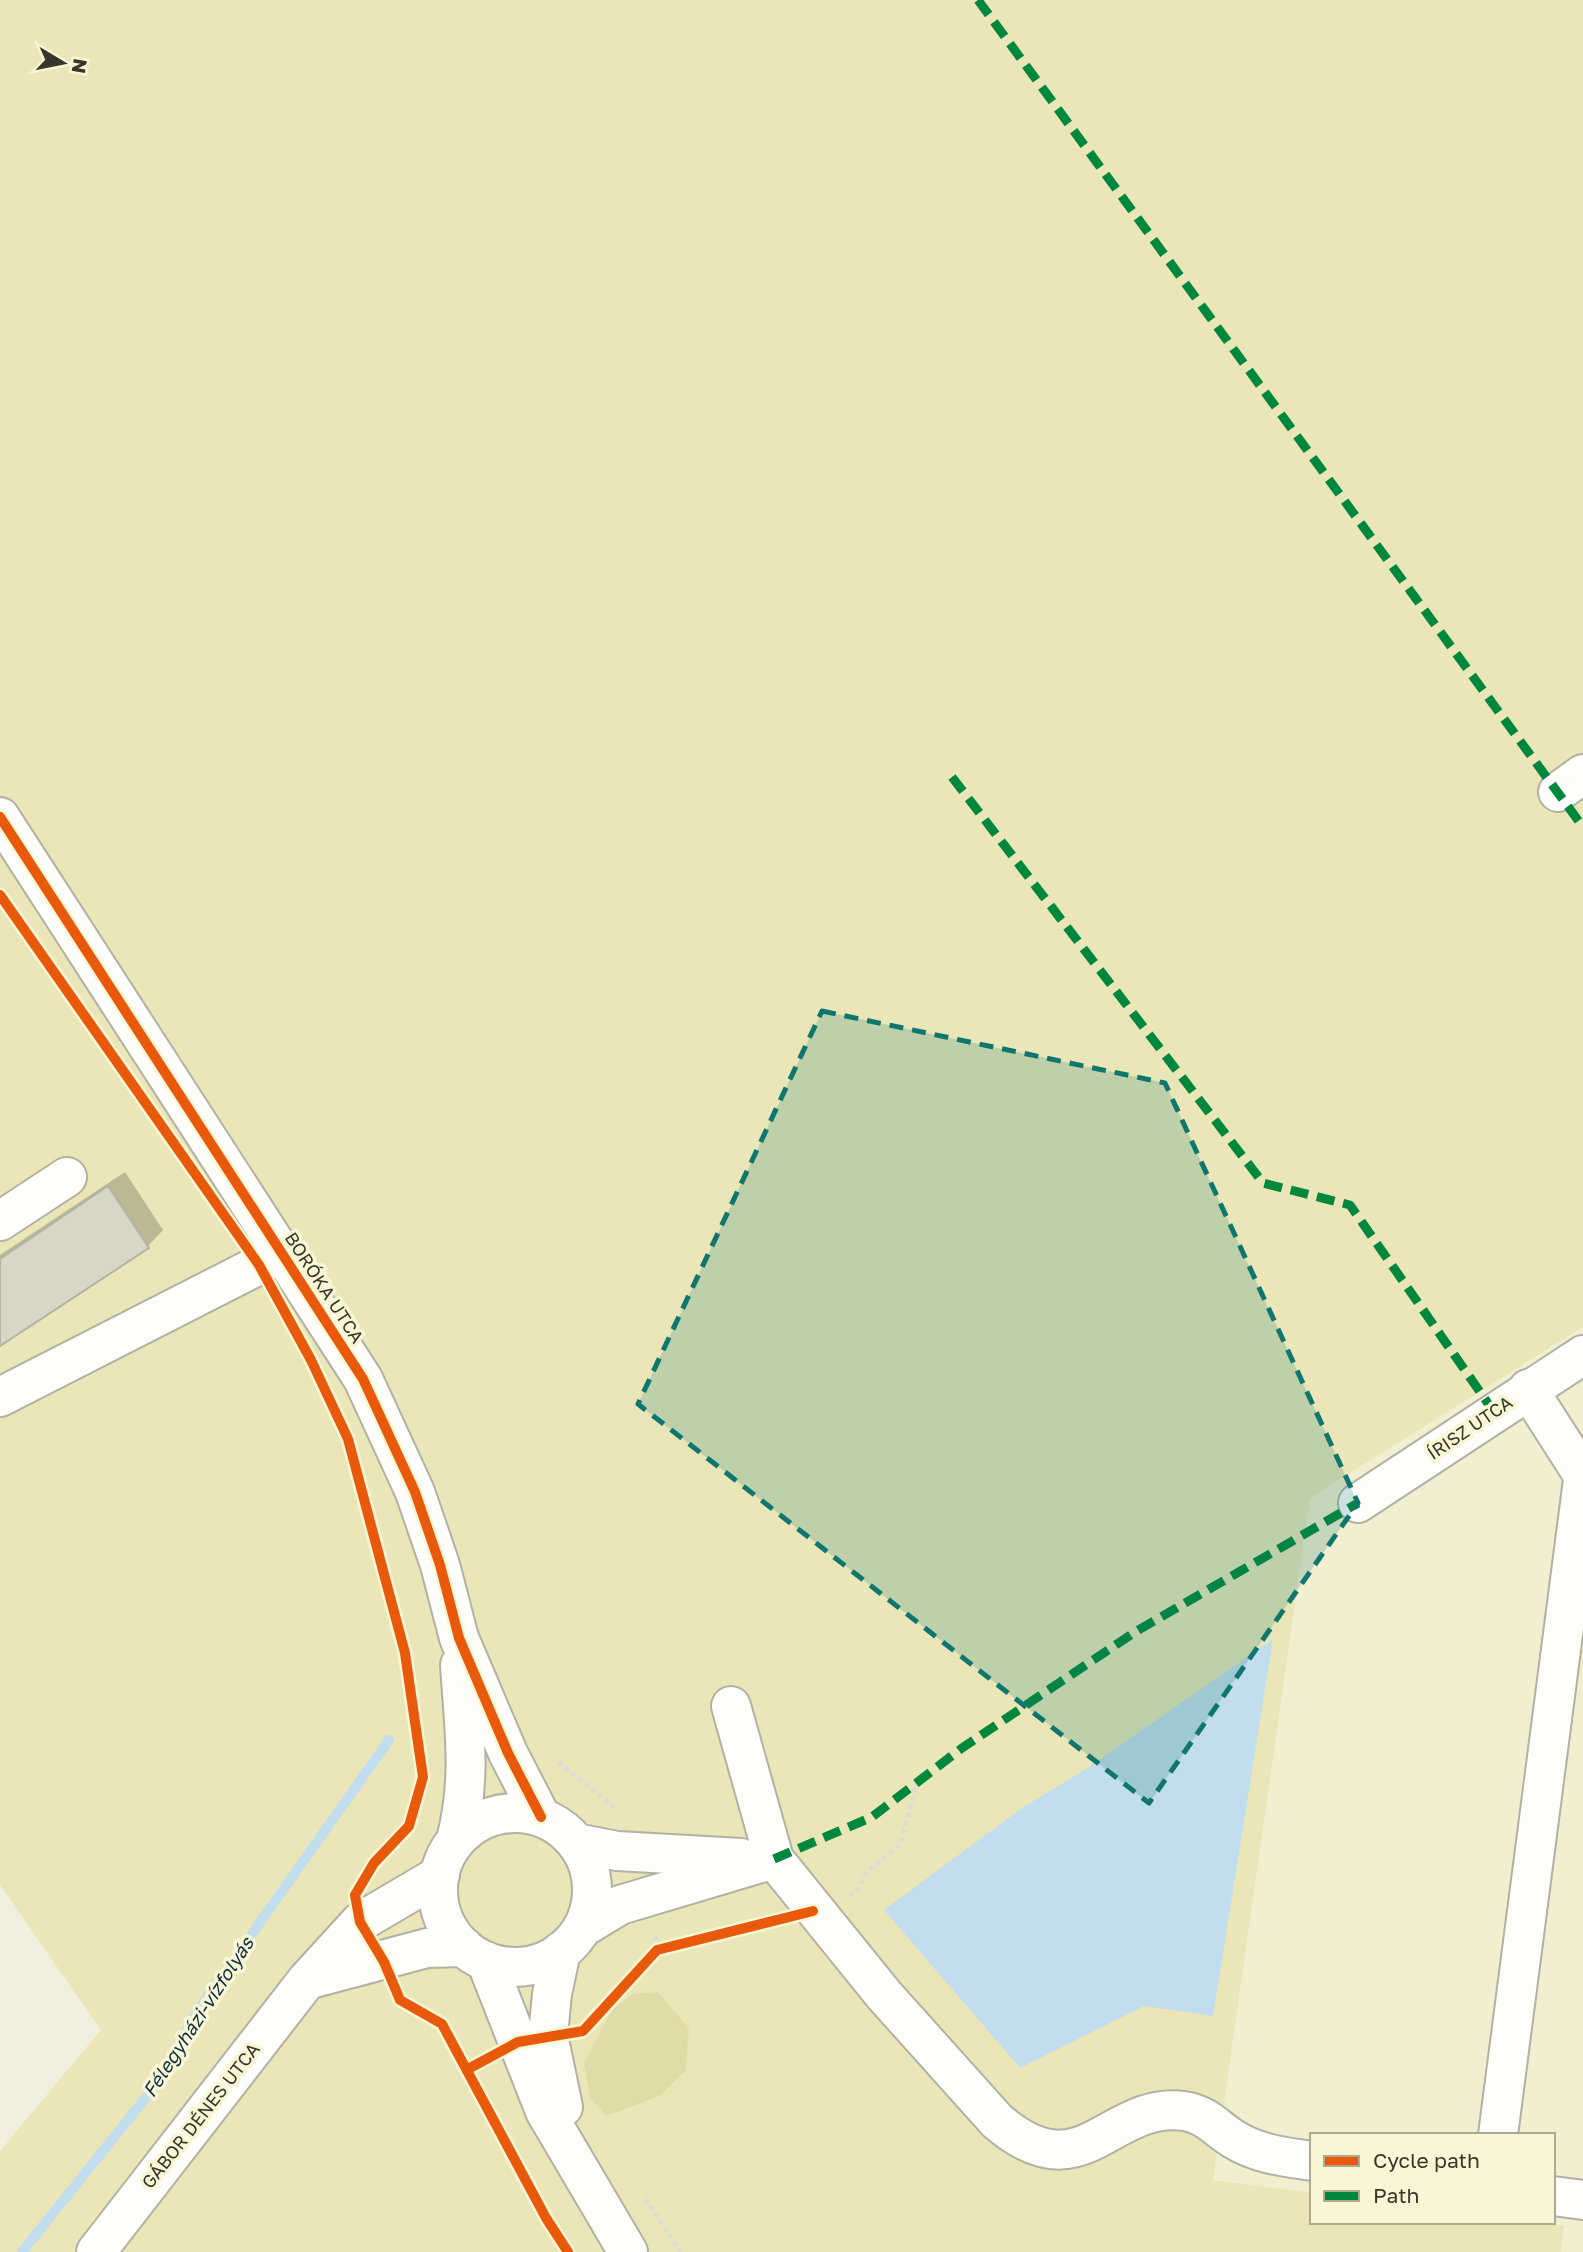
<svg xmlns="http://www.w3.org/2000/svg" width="1583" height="2252" font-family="'Golos Text',sans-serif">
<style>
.built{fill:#f2efd1}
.green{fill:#eae6b8}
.forest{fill:#e0dba7}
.water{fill:#c2ddee}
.shadow{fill:#0003}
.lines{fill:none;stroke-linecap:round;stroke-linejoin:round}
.stream{stroke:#c2ddee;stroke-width:10}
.building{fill:#d7d6c7;stroke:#b4b4a6;stroke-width:2}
.minor-casing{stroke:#b2b1a3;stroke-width:42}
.path{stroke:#ddddd7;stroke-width:4.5;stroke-dasharray:5 3.5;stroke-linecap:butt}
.minor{stroke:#fdfdfa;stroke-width:38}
.quiet{stroke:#00873e;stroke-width:9;stroke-dasharray:18 9;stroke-linecap:butt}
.cycleway-casing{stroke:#f9f6d6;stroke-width:15}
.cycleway{stroke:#e8590c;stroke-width:10}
.marked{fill:#0f766e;fill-opacity:0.2;stroke:#0f766e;stroke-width:5;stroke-dasharray:14 9;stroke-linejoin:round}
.labels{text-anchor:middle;stroke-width:7;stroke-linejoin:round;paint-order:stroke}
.street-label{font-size:18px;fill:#38372a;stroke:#f9f6d6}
.water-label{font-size:19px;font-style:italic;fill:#102d43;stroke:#f9f6d6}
</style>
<rect width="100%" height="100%" fill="#f1f0de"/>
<!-- built -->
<path class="built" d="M1583,1327v925h-22l3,-27 -20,-3h9v-87h-241v58l-99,-12 97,-683z"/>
<!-- green -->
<path class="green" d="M0,0h1583v1327l-273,171 -97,682 99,13v29l252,3 -3,27h-1561v-101l101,-121 -101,-145z"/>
<!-- forest -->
<path class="forest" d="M658,1992l31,36 -3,42 -27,26 -53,20 -16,-19 -6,-34 28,-53 21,-16z"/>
<!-- water -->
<path class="water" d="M1273,1639l-60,377 -69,-10 -124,62 -136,-158 138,-102 64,-39z"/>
<!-- shadow -->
<path class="shadow" d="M125,1172l38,58 -15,16 -148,98v-89z"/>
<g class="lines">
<!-- stream -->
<path class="stream" d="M22,2252l137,-171 37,-68 193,-273"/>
</g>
<!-- building -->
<path class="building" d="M108,1186l41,62 -149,98v-87z"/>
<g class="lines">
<defs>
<path id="minor" d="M1558,792l25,-18
M0,817l363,562 52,113 25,73 19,73 49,115 33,64
M0,1221l67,-44
M1528,1389l55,86
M0,1397l259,-132 21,-14
M1358,1503l225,-148
M731,1706l43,153 110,136 113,126c86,74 111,-20 187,-10 22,3 33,18 51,29 23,14 50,17 77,21
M438 1890a77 77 0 1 1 154 0a77 77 0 1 1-154 0Z
M456,1840c16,-61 8,-113 4,-175
M576,1843l41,8 124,7
M582,1928l38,-23 154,-46
M561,1951l-9,43 -4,41 15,72
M486,1961l59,150 83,141
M307,1980l120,-32 37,-1
M1498,2135l85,-655
M1553,2196l30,4
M96,2252l211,-272 53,-58 80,-47"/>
</defs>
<!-- minor casing -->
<use href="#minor" class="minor-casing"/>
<!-- path -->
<path class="path" d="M558,1762l61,49
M849,1895l7,-3 12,-22 32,-25 17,-63
M655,1935l2,15
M645,2199l36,53"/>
<!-- minor -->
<use href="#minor" class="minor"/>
<!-- quiet -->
<path class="quiet" d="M978,0l605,827
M952,777l311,406 87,22 144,207
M774,1859l98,-42 90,-69 173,-116 223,-129"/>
<defs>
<path id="cycleway" d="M0,817l363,562 52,113 25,73 19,73 49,115 33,64
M0,895l259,370 52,95 37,79 57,214 18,124 -14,49 -35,37 -19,32 5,27 24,40 16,38 42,24 104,194 22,34
M468,2069l50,-27 65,-11 74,-81 156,-39"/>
</defs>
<!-- cycleway casing -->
<use href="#cycleway" class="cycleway-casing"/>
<!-- cycleway -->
<use href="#cycleway" class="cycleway"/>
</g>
<!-- marked area -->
<path class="marked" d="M822,1011l343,72 193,420 -209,300 -511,-399z"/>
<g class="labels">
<!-- street labels -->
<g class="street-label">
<text transform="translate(324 1288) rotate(57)" y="6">BORÓKA UTCA</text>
<text transform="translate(1470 1428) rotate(-34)" y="6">ÍRISZ UTCA</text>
<text transform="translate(201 2116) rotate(-52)" y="6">GÁBOR DÉNES UTCA</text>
</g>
<!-- water labels -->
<g class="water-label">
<text transform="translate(198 2017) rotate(-57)" y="7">Félegyházi-vízfolyás</text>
</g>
</g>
<!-- legend -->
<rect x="1310" y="2133" width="245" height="91" fill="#f9f6d6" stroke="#acaa91" stroke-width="2"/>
<rect x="1324" y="2156" width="35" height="10" fill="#e8590c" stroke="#acaa91" stroke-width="2"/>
<text x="1373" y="2168" font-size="21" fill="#38372a">Cycle path</text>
<rect x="1324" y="2191" width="35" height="10" fill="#00873e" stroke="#acaa91" stroke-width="2"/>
<text x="1373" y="2203" font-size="21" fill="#38372a">Path</text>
<!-- north arrow -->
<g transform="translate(63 63) rotate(100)" stroke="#f9f6d6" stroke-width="5" paint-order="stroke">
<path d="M0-5L12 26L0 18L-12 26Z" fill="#38372a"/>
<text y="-10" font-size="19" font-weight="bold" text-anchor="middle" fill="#38372a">N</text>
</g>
</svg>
